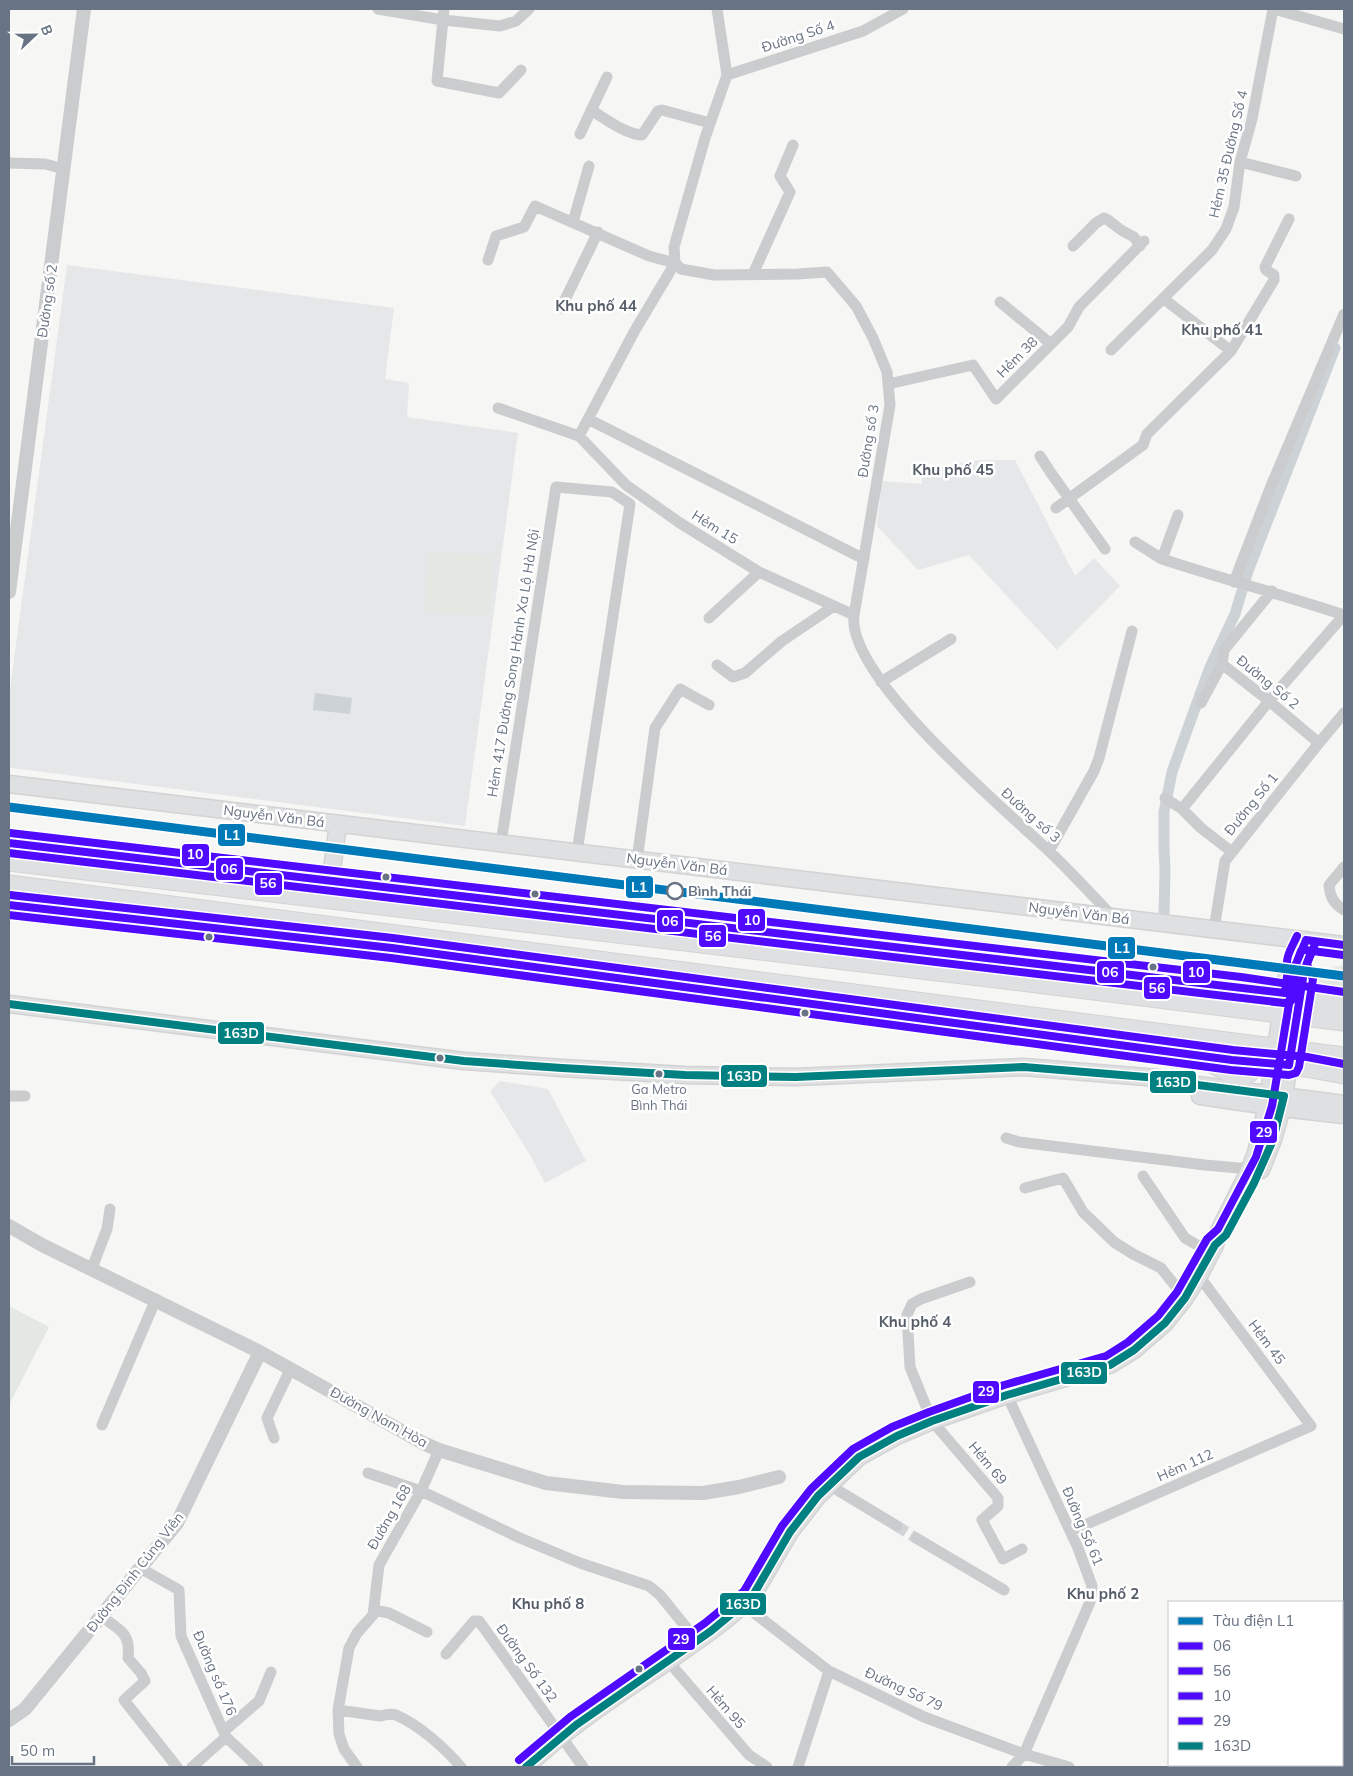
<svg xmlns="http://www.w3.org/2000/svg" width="1353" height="1776" font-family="Mulish,sans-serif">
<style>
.built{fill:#e6e7e8}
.green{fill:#e4e8e3}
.water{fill:#cdd2d6}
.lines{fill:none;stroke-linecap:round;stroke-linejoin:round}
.canal{stroke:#cdd2d6;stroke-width:11}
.minor-tunnel{stroke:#d2d5d8;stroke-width:11;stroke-dasharray:11 5.5;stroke-linecap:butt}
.secondary-casing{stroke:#d3d3d4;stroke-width:19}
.primary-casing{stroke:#d3d4d4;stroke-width:20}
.trunk-casing{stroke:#d3d3d3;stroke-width:21}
.minor{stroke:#cbcccd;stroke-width:11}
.tertiary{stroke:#cbcccd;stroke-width:14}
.secondary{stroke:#dfe0e1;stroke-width:16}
.primary{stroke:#dfe0e1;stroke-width:18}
.trunk{stroke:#dfe0e1;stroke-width:19}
.bus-1-casing{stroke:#fff;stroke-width:11}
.bus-2-casing{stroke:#fff;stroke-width:11}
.bus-3-casing{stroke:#fff;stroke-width:11}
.bus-4-casing{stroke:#fff;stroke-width:11}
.bus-5-casing{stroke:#fff;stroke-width:11}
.bus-1{stroke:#4f0aff;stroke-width:8}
.bus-2{stroke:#4f0aff;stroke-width:8}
.bus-3{stroke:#4f0aff;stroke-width:8}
.bus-4{stroke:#4f0aff;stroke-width:8}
.bus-5{stroke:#008080;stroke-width:8}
.metro-1-casing{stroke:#fff;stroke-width:12}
.metro-1{stroke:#0079b8;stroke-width:9}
.bus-dot{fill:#687383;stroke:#fff;stroke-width:2}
.stop-dot{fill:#fff;stroke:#687383;stroke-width:2.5}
.labels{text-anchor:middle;stroke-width:5;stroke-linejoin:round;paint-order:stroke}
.bus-label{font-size:13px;fill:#687383;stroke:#fff}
.street-label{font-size:14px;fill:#687383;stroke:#fff}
.stop-label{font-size:14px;font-weight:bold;fill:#687383;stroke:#fff;text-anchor:start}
.neighbourhood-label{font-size:15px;font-weight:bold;fill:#555d69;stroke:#fff}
.line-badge{stroke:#fff;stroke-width:2}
.badge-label{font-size:14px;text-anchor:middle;font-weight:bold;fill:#fff}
</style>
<rect width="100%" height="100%" fill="#f6f6f5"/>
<!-- built -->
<path class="built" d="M67,265l327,43 -9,71 24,4 -2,34 111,16 -53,393 -454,-58 -2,-2v-70z
M979,460h36l60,116 19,-18 26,28 -63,64 -88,-95 -51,15 -41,-44 5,-45 40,3 -1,-14z
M500,1081l48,8 38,72 -41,22 -15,-28 -40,-64z"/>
<!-- green -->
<path class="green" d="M429,552l64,4 -4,60 -64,-4z
M1344,965v32l-26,-3 2,-23z
M9,1306l40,21 -40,78z"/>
<!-- water -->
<path class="water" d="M315,693l37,5 -2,16 -37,-4z"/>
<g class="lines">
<!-- canal -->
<path class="canal" d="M1164,915l1,-45 -1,-22v-36l8,-40 38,-105 25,-53 13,-43 87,-223"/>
<!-- minor-tunnel -->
<path class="minor-tunnel" d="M897,1526l19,12"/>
<defs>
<path id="secondary" d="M9,784l1335,161
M329,893l9,-69
M9,1004l455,57 98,7 123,7 111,2 228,-10 134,11 16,4 170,22
M1200,1096l82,12 62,7
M1261,1170l12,-30 9,-32 21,-130 -7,-14
M526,1767c42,-40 92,-72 141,-105 29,-20 59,-40 85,-65l38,-65 28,-36 41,-39 38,-21 35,-15 75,-26 103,-30 24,-15 31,-27 20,-25 14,-22 16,-31 4,-14 28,-56 9,-22 11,-47 20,-130 9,-12 10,-24"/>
<path id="primary" d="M1201,1057l28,16 12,3 8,-3 3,-11"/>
<path id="trunk" d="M9,843l1231,144 104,15
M9,861l954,113 381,47
M9,885l1335,172
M9,905l222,24 161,19 614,81 226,31 74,7 38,7"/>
</defs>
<!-- secondary casing -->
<use href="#secondary" class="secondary-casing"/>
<!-- primary casing -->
<use href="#primary" class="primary-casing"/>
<!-- trunk casing -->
<use href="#trunk" class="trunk-casing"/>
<!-- minor -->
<path class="minor" d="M378,9l65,11 57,6 16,-5 13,-12
M444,9l-7,72 62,12 22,-23
M1274,9l70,20
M727,75l136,-44 40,-22
M591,110c15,9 34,24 51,25l16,-24 4,-1 48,13
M580,134l27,-57
M1240,162l56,14
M9,163l36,1 19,5
M573,222l16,-56
M1073,246l23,-23 8,-5 4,2 13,10 13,7 6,9
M488,260l8,-24 28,-9 11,-21 114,50 26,7 6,6 33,6 84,-1 29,-2 29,34 17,32 14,34 3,33 -36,210c-8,62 151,194 196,237 22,21 42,43 63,65
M675,263l-1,-16 31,-109 22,-63 -10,-66
M753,274l37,-82 -10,-16 13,-31
M1164,299l67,52
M1000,302l51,42
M561,308l37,-76
M1111,350l101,-100 14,-21 8,-22 6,-45 12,-43 21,-110
M888,384l85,-19 23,34 72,-72 11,-20 65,-66
M498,408l81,28 47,49 54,38 79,49 95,43
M588,419l276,140
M579,436l55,-104 41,-69
M1040,456l11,17 54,76
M1056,508l87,-63 4,-11 84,-83 43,-71v-5l-8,-5 -1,-3 24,-48
M1178,515l-16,44c61,20 122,36 182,56l-75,86 -87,108
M1135,542l27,17
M1234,582l37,-96 73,-172
M1272,591l-48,59 -2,14 47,37 50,42
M709,618l50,-46
M717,665l16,12 12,-4 37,-32 52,-35
M881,682l70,-43
M1201,703l21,-39
M1165,798l17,11 19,19 31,24
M501,843l55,-356 56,5 18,12 -53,348
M1049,851l45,-80 5,-13 33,-127
M637,860l18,-132 25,-39 29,16
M1344,867l-15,18c1,12 5,19 15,25
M1214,929l11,-68 94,-118 25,-30
M9,1096h16
M1006,1138l13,4 186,23 45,4
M1143,1176l42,62 26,15
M1025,1188l38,-10 20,34 31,30 19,12 28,14 24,30
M92,1268l15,-39 3,-20
M970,1282l-49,17 -9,5 -5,11 3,52 22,54 66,77v8l-16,14 21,39 19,-10
M1007,1395l71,153 14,38 -2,16 -66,152 -12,13
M102,1425l54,-126
M274,1438l-7,-20 24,-50
M368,1473l53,18 99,47 60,25 69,23 11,9 38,47
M829,1485l68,41
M1071,1531l240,-105 -112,-150
M916,1538l88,52
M140,1568l39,22 2,46 45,101 32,30
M744,1605l85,66 95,46 100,37 45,13
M374,1610l15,3 38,19
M101,1616c18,14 30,16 27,42l13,15 4,8 -21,19 53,67
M446,1654l28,-33h5l104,146
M668,1661l81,94 18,12
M338,1710l42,6c6,-1 10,-3 16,-1 23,10 49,33 65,52
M224,1731l35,-30 12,-29
M192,1767l34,-30
M357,1767l-13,-18 -5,-15 -1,-24 11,-62 8,-15 16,-18 6,-50 42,-74 18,-41
M798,1767l31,-96"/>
<!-- tertiary -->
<path class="tertiary" d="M9,592l75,-583
M9,1226l33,19 218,107 163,91 16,7 107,33 77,9 80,1 36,-6 40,-10
M9,1720l16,-11 152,-186 83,-171"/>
<!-- secondary -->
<use href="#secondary" class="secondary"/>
<!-- primary -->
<use href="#primary" class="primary"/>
<!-- trunk -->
<use href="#trunk" class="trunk"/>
<defs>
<path id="bus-1" d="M9,843l1276,150 2,-17 9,-12 5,-13
M9,905l383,43 840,112 57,5 14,-87 -7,-14 10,-24
M1306,940l38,5"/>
<path id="bus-2" d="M9,853l1275,150 6,-1 4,-4 3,-18 8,-12 5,-13
M9,915l382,43 840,112 58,5 7,-2 3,-6 14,-88 -6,-15 8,-20
M1305,950l38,5"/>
<path id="bus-3" d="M10,833l1231,144 103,15
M10,895l383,43 840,112 74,7 37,7"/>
<path id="bus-4" d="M519,1760l51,-43 135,-94 39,-32 38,-65 29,-37 42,-40 39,-22 37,-15 75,-27 102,-29 22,-14 30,-26 19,-24 30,-53 11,-10 38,-72 16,-51 21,-126c-11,-21 -5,-24 4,-44"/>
<path id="bus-5" d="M9,1004l455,57 98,7 123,7 111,2 228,-10 134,11 16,4 110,14 -11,44 -19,43 -28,52 -11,10 -30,53 -20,25 -31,27 -24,15 -103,30 -75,26 -35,15 -38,21 -41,39 -28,36 -38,65 -41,34 -135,94 -50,42"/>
</defs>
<!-- bus-1 casing -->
<use href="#bus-1" class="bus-1-casing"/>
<!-- bus-2 casing -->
<use href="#bus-2" class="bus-2-casing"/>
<!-- bus-3 casing -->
<use href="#bus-3" class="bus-3-casing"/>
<!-- bus-4 casing -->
<use href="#bus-4" class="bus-4-casing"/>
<!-- bus-5 casing -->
<use href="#bus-5" class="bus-5-casing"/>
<!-- bus-1 -->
<use href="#bus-1" class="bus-1"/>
<!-- bus-2 -->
<use href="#bus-2" class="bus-2"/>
<!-- bus-3 -->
<use href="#bus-3" class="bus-3"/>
<!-- bus-4 -->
<use href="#bus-4" class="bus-4"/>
<!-- bus-5 -->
<use href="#bus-5" class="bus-5"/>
<defs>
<path id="metro-1" d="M9,807l1335,169"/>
</defs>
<!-- metro-1 casing -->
<use href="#metro-1" class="metro-1-casing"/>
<!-- metro-1 -->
<use href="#metro-1" class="metro-1"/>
</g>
<!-- markers -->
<g class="bus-dot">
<circle cx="386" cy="877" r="4.5"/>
<circle cx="535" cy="894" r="4.5"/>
<circle cx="209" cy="937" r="4.5"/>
<circle cx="1153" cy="967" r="4.5"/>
<circle cx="805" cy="1013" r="4.5"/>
<circle cx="440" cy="1058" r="4.5"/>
<circle cx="659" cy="1074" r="4.5"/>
<circle cx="639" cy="1669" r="4.5"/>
</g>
<circle class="stop-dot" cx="675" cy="891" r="8"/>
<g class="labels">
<!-- bus labels -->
<g class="bus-label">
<text x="659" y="1094">Ga Metro<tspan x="659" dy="16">Bình Thái</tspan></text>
</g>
<!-- street labels -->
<g class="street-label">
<text transform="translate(798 36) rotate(-18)" y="5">Đường Số 4</text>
<text transform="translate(1228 154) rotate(-77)" y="5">Hẻm 35 Đường Số 4</text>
<text transform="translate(47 301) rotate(-82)" y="5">Đường số 2</text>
<text transform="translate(1017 357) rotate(-45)" y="5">Hẻm 38</text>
<text transform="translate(868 441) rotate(-81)" y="5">Đường số 3</text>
<text transform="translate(715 527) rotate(32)" y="5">Hẻm 15</text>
<text transform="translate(513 663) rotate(-81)" y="5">Hẻm 417 Đường Song Hành Xa Lộ Hà Nội</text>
<text transform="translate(1268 682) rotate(39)" y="5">Đường Số 2</text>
<text transform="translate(1251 804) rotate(-51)" y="5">Đường Số 1</text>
<text transform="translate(1031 815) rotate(42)" y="5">Đường số 3</text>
<text transform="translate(274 816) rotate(7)" y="5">Nguyễn Văn Bá</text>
<text transform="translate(677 864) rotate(7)" y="5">Nguyễn Văn Bá</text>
<text transform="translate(1079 913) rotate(7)" y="5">Nguyễn Văn Bá</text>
<text transform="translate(1267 1342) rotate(53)" y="5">Hẻm 45</text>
<text transform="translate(379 1417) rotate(29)" y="5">Đường Nam Hòa</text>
<text transform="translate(988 1463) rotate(50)" y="5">Hẻm 69</text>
<text transform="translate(1185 1465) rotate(-24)" y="5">Hẻm 112</text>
<text transform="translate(389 1517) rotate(-60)" y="5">Đường 168</text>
<text transform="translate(1083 1526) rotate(67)" y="5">Đường Số 61</text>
<text transform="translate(135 1572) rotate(-52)" y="5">Đường Đinh Củng Viên</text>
<text transform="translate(527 1663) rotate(54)" y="5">Đường Số 132</text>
<text transform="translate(215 1673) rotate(67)" y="5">Đường số 176</text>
<text transform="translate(904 1689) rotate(25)" y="5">Đường Số 79</text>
<text transform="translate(726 1707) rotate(49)" y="5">Hẻm 95</text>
</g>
<!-- stop labels -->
<g class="stop-label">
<text x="688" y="896">Bình Thái</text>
</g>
<!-- neighbourhood labels -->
<g class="neighbourhood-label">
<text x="596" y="311">Khu phố 44</text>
<text x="1222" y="335">Khu phố 41</text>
<text x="953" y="475">Khu phố 45</text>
<text x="915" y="1327">Khu phố 4</text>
<text x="1103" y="1599">Khu phố 2</text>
<text x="548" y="1609">Khu phố 8</text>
</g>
</g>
<g class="line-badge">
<rect x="217" y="823" width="29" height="24" rx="5" fill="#0079b8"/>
<rect x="181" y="843" width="29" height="24" rx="5" fill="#4f0aff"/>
<rect x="215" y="857" width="29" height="24" rx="5" fill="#4f0aff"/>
<rect x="254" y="872" width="29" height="24" rx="5" fill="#4f0aff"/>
<rect x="625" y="875" width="29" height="24" rx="5" fill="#0079b8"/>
<rect x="737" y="908" width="29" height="24" rx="5" fill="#4f0aff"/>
<rect x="656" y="909" width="28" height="24" rx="5" fill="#4f0aff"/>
<rect x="698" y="924" width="29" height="24" rx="5" fill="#4f0aff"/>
<rect x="1107" y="936" width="29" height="24" rx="5" fill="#0079b8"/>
<rect x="1182" y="960" width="29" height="24" rx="5" fill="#4f0aff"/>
<rect x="1096" y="960" width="29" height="24" rx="5" fill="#4f0aff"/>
<rect x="1143" y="976" width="28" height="24" rx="5" fill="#4f0aff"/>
<rect x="217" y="1021" width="48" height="24" rx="5" fill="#008080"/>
<rect x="720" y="1064" width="48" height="24" rx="5" fill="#008080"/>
<rect x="1149" y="1070" width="48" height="24" rx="5" fill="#008080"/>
<rect x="1249" y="1120" width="29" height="24" rx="5" fill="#4f0aff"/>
<rect x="1060" y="1361" width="48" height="24" rx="5" fill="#008080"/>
<rect x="972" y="1380" width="28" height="24" rx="5" fill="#4f0aff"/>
<rect x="719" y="1592" width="48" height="24" rx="5" fill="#008080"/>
<rect x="667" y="1627" width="29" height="24" rx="5" fill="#4f0aff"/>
</g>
<g class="badge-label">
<text x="232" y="840">L1</text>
<text x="195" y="859">10</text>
<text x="229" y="874">06</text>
<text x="268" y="888">56</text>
<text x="639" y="892">L1</text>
<text x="752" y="925">10</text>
<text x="670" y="926">06</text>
<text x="713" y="941">56</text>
<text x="1122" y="953">L1</text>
<text x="1196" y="977">10</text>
<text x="1110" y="977">06</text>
<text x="1157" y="993">56</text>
<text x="241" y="1038">163D</text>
<text x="744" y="1081">163D</text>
<text x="1173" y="1087">163D</text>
<text x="1264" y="1137">29</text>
<text x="1084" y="1377">163D</text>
<text x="986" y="1396">29</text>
<text x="743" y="1609">163D</text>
<text x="681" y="1644">29</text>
</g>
<!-- border -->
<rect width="1353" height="1776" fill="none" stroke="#687383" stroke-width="20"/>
<!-- legend -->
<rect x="1168" y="1601" width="175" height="165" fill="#ffffff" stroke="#c3c7cd"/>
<rect x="1178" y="1617" width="25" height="8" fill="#0079b8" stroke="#c3c7cd"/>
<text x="1213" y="1626" font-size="15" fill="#687383">Tàu điện L1</text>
<rect x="1178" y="1642" width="25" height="8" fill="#4f0aff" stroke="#c3c7cd"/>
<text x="1213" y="1651" font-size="15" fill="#687383">06</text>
<rect x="1178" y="1667" width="25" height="8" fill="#4f0aff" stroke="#c3c7cd"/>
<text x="1213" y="1676" font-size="15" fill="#687383">56</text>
<rect x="1178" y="1692" width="25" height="8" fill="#4f0aff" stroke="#c3c7cd"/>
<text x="1213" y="1701" font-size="15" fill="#687383">10</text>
<rect x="1178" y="1717" width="25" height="8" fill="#4f0aff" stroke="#c3c7cd"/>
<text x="1213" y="1726" font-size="15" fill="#687383">29</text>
<rect x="1178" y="1742" width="25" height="8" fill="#008080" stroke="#c3c7cd"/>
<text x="1213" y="1751" font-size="15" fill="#687383">163D</text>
<!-- north arrow -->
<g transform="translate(35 35) rotate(68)" stroke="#ffffff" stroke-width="4" paint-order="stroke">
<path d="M0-4L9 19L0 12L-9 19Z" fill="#687383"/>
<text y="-8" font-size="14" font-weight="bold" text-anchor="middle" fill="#687383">B</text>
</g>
<!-- scale -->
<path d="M12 1756v8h82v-8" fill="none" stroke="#687383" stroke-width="2.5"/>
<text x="20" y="1756" font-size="15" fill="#687383" stroke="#ffffff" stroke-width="4" paint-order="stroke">50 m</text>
</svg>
